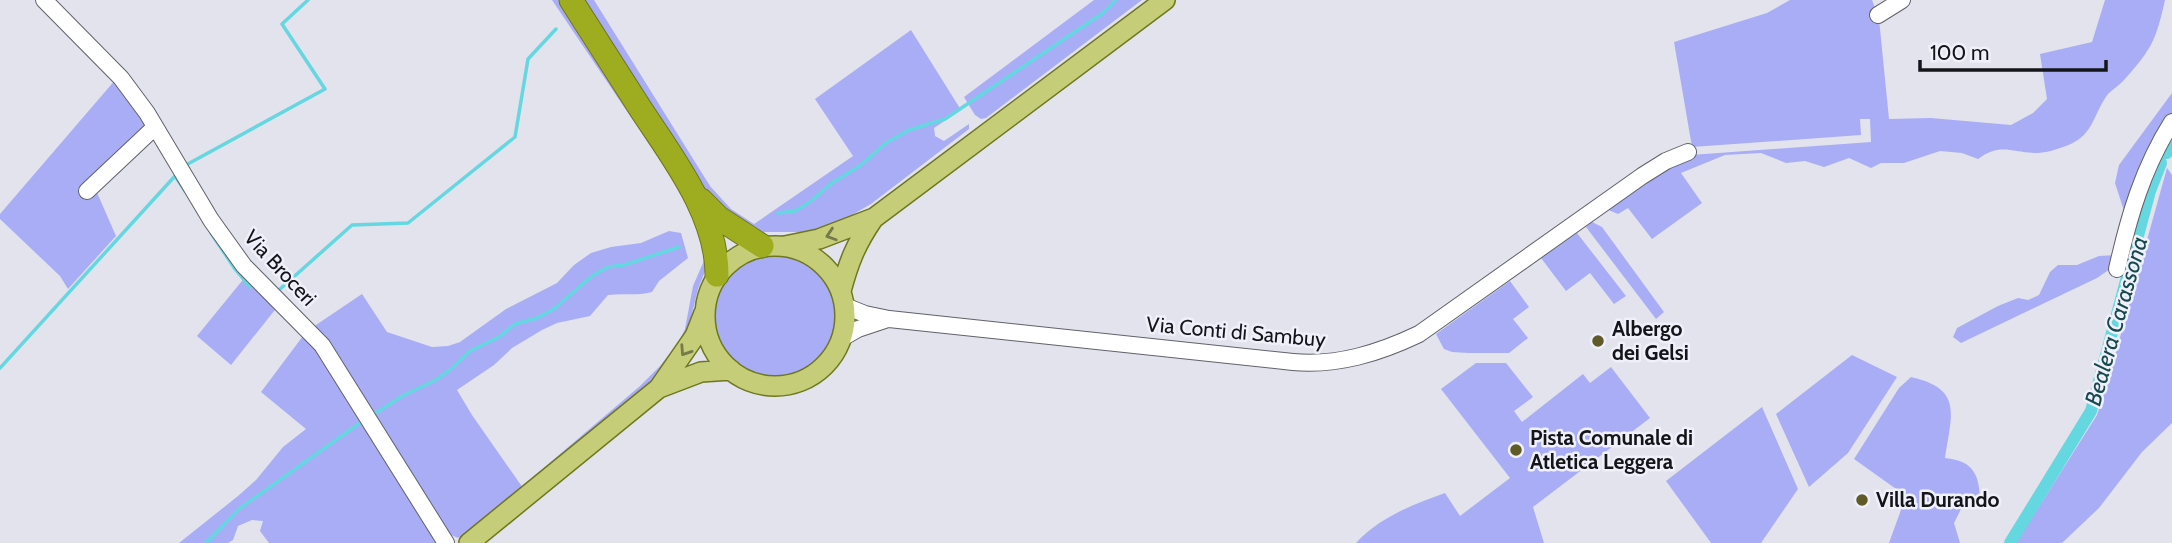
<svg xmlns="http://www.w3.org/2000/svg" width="2172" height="543" font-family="Cabin,sans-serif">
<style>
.green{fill:#a9adf6}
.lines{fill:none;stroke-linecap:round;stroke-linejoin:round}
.stream{stroke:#65d7e1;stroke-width:3.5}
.canal{stroke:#65d7e1;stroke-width:12}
.minor-casing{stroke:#60616a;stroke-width:18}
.major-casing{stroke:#6e771d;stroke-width:22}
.highway-casing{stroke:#6e771d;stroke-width:25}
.minor{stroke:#fff;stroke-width:16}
.major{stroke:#c5cd79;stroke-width:19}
.highway{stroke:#9eac1f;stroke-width:23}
.oneway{stroke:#757a4d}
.poi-dot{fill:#5f5a27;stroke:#eff0fa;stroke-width:2.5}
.labels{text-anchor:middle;stroke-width:5;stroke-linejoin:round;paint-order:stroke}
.street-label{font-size:21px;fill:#141518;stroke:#eff0fa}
.poi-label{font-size:21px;font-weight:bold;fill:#141518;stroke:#eff0fa;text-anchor:start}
.water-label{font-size:23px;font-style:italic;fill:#16494e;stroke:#eff0fa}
</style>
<rect width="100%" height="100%" fill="#e2e3ed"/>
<!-- green -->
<path class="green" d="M552,0h10l124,193 15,30 10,33 -13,33 -12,49 -28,38 -124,104 -1,-3 107,-91 20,-20 18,-23 7,-14 8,-43 13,-30 -4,-21 -20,-42z
M582,0h12l116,186 21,23 23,15 99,-68 -38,-57 96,-69 50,80 -27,18 1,8 9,5 25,-17v5l-98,75 -33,19 -31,9h-48l-17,-6 -38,-37z
M1094,0h48l-156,118 -5,1 -6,-4 -11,-18z
M1790,0h82l7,19 10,100 42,-1 80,7 22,-12 14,-14 -7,-45 52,-12 13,-42h60c-9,40 -13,49 -41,80 -4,5 -11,9 -16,14 -17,23 -13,44 -48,54 -7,3 -18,5 -26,5 -24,-1 -34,-10 -56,6l-16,-6 -22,-2 -36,12h-23l-10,5 -22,-10 -25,9 -19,-6 -19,2 -25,-10 -36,2 -44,18 21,30 -50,36 -24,-31 -10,6 -12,-5 45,-33 40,-21 180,-13 -1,-23h-10l1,16 -169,12 -18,-105 93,-29z
M116,79l32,48 -53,61 21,48 -48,53 -8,-13 -60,-57v-5z
M2172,93v21l-46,103 -11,-34 4,-18z
M2167,168l5,7v248l-30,29 -43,56 -37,35h-46l81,-128 10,-31z
M1592,222l10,5 62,85 -8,7 -70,-92z
M669,231l12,2 7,25 -29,23 -7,11c-15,4 -29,1 -44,3l-18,21 -33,7 -15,7 -30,18 -18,17 -37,25 15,25 51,73 -59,47 -6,3 -14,-6 -131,-205 49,-33 25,38 45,15 16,-1 12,-4 46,-33 51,-26 17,-18 17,-12 20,-6 30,-4z
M1577,233l49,63 -12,8 -24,-31 -24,18 -25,-33z
M2117,255l-7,14 -13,9 -136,65 -8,-6 4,-9 41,-22 20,-8 10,2 11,-5 11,-23 8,-7h19l22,-9z
M714 316a61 61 0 1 1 122 0a61 61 0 1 1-122 0Z
M246,276l32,30 -47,59 -34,-29z
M1510,281l19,26 -16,12 15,19 -19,15h-41l-16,-1 -8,-3 -8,-15z
M306,332l131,211h-168l-9,-12 3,-10 -11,-1 -14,6 -5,14 -5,3h-49l59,-47 18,-16 27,-33 23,-18 -45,-37z
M1852,355l45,22 -49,76 -39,34 -33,-73z
M1476,363h30l27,34 -19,14 8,11 61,-48 7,9 21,-16 39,51 -117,89 11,36h-188c24,-26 56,-38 89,-50l15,23 50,-38 -69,-89z
M1911,377c53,12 40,38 34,81 30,3 35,18 35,46l-19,5 -7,14 6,20h-71l17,-47 -52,-37 45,-71z
M1762,407l36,82 -37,54h-50l-45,-62z"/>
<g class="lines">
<!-- stream -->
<path class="stream" d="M186,165l139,-76 -43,-65 26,-24
M778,213l17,-2 15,-9 22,-19 29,-18 25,-22 23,-13 36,-11 158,-106 13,-13
M211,233l24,36 15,18
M279,290l73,-65 56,-2 107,-86 13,-78 28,-30
M0,368l175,-192 10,15
M371,416l33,-21 30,-14 16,-11 20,-19 29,-14 16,-13 22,-6 17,-9 38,-33 16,-9 16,-2 55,-18
M206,543l33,-34 125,-89"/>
<!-- canal -->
<path class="canal" d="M2167,153l5,-7
M2010,543l81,-132 59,-220 11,-28"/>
<defs>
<path id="minor" d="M44,0l77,78 26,35 64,107 33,46 78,79 124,198
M1878,15l24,-15
M87,191l68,-64
M2117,269c12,-53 26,-101 55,-147
M845,306l20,8 24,5 404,43c45,4 86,-9 126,-28l223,-158 24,-15 22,-9
M842,338l16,-9 27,-9"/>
<path id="major" d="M705 316a70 70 0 1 1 140 0a70 70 0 1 1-140 0Z
M785,246l34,-7 55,-21 291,-218
M841,291c8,-30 15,-47 32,-72
M659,388l42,-16 30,-2
M469,543l190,-155 36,-52 9,-23"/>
<path id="highway" d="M571,0c23,36 46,72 69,108 32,49 77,106 77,167
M701,200l18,18 43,28"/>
</defs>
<!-- minor casing -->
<use href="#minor" class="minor-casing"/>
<!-- major casing -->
<use href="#major" class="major-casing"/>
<!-- highway casing -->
<use href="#highway" class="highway-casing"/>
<!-- minor -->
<use href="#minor" class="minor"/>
<!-- major -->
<use href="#major" class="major"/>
<!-- highway -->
<use href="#highway" class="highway"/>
</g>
<!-- one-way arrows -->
<defs><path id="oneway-chevron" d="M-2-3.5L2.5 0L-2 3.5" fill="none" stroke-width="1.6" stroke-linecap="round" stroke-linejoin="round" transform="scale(1.75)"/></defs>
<g class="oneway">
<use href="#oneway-chevron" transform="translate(831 235) rotate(162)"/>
<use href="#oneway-chevron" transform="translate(685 351) rotate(123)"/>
</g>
<!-- markers -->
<g class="poi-dot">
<circle cx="1598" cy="341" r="7"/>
<circle cx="1516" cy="450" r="7"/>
<circle cx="1862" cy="500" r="7"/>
</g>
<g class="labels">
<!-- street labels -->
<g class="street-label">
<text transform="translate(280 268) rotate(47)" y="7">Via Broceri</text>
<text transform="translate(1236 332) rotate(5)" y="7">Via Conti di Sambuy</text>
</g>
<!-- poi labels -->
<g class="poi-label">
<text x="1612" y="336">Albergo<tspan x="1612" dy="24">dei Gelsi</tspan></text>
<text x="1530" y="445">Pista Comunale di<tspan x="1530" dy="24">Atletica Leggera</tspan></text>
<text x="1876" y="507">Villa Durando</text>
</g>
<!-- water labels -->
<g class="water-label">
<text transform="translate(2116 321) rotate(-74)" y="8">Bealera Carassona</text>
</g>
</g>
<!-- scale -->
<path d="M1920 60v10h186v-10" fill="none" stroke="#141518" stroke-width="3.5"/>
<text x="1930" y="60" font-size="21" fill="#141518" stroke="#eff0fa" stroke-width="5" paint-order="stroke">100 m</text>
</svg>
